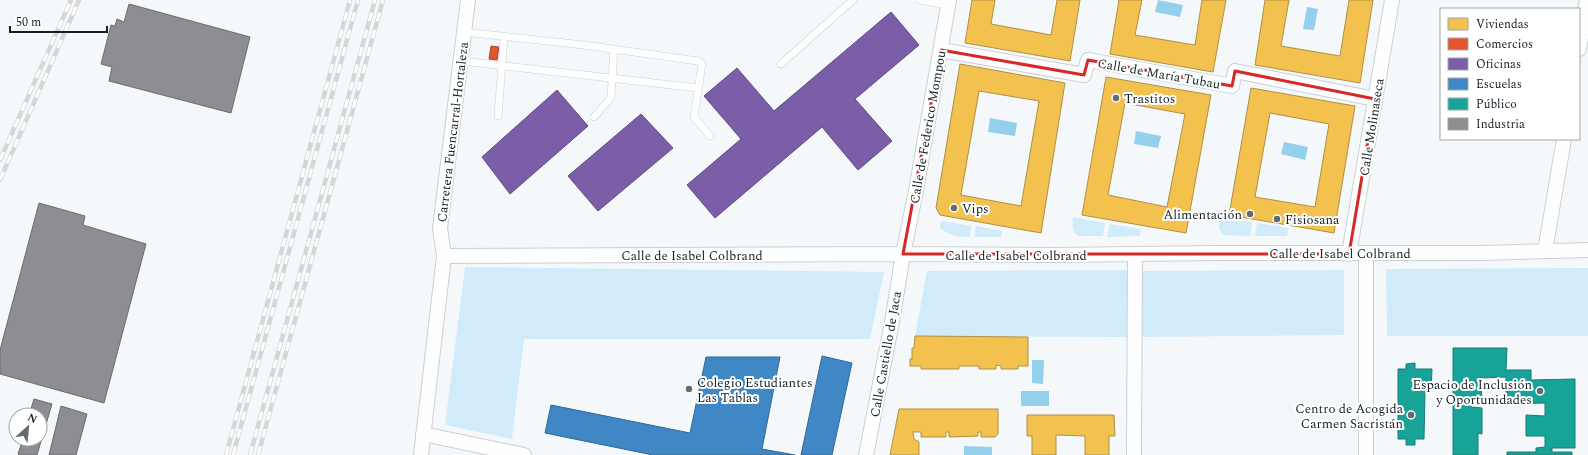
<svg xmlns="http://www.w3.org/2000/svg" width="1588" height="455" font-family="Spectral,serif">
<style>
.green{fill:#d1ebfa}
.water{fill:#94cfec}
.homes{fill:#f2c14e;stroke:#af9042;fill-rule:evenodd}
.shops{fill:#e4572e;stroke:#a5462b}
.offices{fill:#7b5ea7;stroke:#5c4b80}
.schools{fill:#3f88c5;stroke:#326895}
.public{fill:#17a398;stroke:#167b76}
.industry{fill:#8d8d92;stroke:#686c71}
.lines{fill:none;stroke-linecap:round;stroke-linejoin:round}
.lane-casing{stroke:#c8d0d4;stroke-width:8}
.street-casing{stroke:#c8d0d4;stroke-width:16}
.lane{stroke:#fefefe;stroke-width:7}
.street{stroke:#fefefe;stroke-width:14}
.rail-casing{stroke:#d5d6d6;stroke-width:4.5}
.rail{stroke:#fff;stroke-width:3;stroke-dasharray:9;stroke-linecap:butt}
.marked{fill:none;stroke:#d62828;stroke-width:3;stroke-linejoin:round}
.poi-dot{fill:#616b70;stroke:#fff;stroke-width:1.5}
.labels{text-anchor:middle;stroke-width:4;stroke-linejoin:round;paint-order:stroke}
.street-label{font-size:13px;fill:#121f25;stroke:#fff}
.poi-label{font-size:13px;fill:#121f25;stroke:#fff;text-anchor:start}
</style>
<rect width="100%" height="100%" fill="#f5f8fb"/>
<!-- green -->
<path class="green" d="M1073,217l32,6 -2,13h-25c-6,-6 -6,-11 -5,-19z
M1220,217l32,5 -2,14 -27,-1 -4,-7z
M943,221l28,5 -1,11c-12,0 -20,-1 -30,-9v-5z
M1257,223l32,5 -2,8h-32z
M1110,224l31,5 -1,7 -33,1z
M976,226l26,5 -1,6h-27z
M465,267l419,5 -14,67h-346l-12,100 -67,-14z
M1588,268v68h-201l-1,-67z
M1130,270l-1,67 -214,-1 12,-65z
M1344,270v65l-205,2 1,-66z"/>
<!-- water -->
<path class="water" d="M1158,0l25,5 -3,12 -25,-5z
M1307,7l11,2 -4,21 -11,-1z
M990,118l27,5 -2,13 -27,-4z
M1136,131l25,5 -3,12 -24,-4z
M1284,142l24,5 -3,13 -24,-6z
M1032,360h12l-1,24 -11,-1z
M1021,391h28v15h-28z
M964,446l28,1v8h-28z"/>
<!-- homes -->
<path class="homes" d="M972,0h23l-4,24 60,11 6,-35h23l-10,61 -105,-18z
M1119,0h23l-7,35 60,10 7,-45h24l-13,72 -103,-18z
M1265,0h24l-8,46 59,10 9,-56h24l-13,83 -105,-18z
M960,64l105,19 -24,150 -101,-18 -4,-7zM979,91l60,10 -18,105 -60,-11z
M1106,77l105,18 -25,138 -104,-18zM1125,103l60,11 -18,93 -59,-12z
M1251,88l104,18 -21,127 -105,-18zM1270,113l59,11 -14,83 -60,-10z
M915,336l113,1v29h-10v3h-17v-3l-5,-1v4h-17v-3h-20v3h-38v-3h-11v-7h2v-11h2z
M899,409h99v25l-3,3h-14v-5h-3v4l-29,1v-5h-3v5h-25v-5h-8l1,7 5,3v13h-29z
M1027,415h87l1,21h-6v19h-24v-19l-29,-1v20h-24v-19h-5z"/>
<!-- shops -->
<path class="shops" d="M491,46l8,1 -2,13 -8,-1z"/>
<!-- offices -->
<path class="offices" d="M891,12l28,33 -64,54 37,42 -34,29 -36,-43 -107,91 -28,-33 54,-46 -37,-43 33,-28 37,43z
M557,90l31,36 -78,68 -28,-37z
M641,114l32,34 -75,63 -30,-35z"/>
<!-- schools -->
<path class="schools" d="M822,356l30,7 -20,92h-31z
M706,357h74l-18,92 33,6h-142l-108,-22 6,-28 139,28z"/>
<!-- public -->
<path class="public" d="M1453,348h54l-1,22h25v10l44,-1v69h-23v4h20v3h-65v-3h29v-4l9,-1v-11h-19v-21l19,1v-13l-39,1v-27l-25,1 1,26h-11v3l11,1v26l-4,-1v22h-25z
M1415,363v6h17l-1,22h-6l-1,48h-9v6h-9v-6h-8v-70h8v-5z"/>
<!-- industry -->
<path class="industry" d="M129,4l121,33 -19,76 -122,-32 3,-14 -11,-3 10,-39 4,1 2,-7 7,3z
M39,203l46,13 -2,9 63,19 -42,159 -104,-29v-24z
M34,399l18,5 -15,51h-17l-2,-1 5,-15h17v-24h-11z
M61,406l26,8 -11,41h-27z"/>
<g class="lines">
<defs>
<path id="lane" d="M920,0l28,5
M464,32l120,13 114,16 4,3 -8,53 16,19
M461,61l237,27
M781,64l72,-64
M498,116l6,-79
M594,117l15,-17 2,-3 3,-48"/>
<path id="street" d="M1579,49l8,-49
M941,50l143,25 4,-15 144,26 3,-15 140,28
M1545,251l19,-112
M1349,254l43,-254
M1366,254v201
M444,256l459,-2 151,1 164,-2h261l109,-3
M423,434l101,21
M421,455l23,-199 -4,-28 28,-228
M866,455l26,-133 11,-68 13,-63 33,-191
M1134,455l1,-201"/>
</defs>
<!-- lane casing -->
<use href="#lane" class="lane-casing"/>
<!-- street casing -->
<use href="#street" class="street-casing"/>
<!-- lane -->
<use href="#lane" class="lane"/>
<!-- street -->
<use href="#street" class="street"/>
<defs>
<path id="rail" d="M0,160l71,-160
M0,180l79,-180
M226,455l124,-455
M233,455l125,-455
M250,455l125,-455
M258,455l125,-455"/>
</defs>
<!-- rail casing -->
<use href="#rail" class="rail-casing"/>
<!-- rail -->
<use href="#rail" class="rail"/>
</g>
<!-- marked area -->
<path class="marked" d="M941,50l143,25 4,-15 144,26 3,-15 140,28 -26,155h-446z"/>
<!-- markers -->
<g class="poi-dot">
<circle cx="1116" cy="98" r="4"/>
<circle cx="954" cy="208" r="4"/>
<circle cx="1250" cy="214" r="4"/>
<circle cx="1277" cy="219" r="4"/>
<circle cx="689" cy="389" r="4"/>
<circle cx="1540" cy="391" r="4"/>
<circle cx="1411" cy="415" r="4"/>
</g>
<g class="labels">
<!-- street labels -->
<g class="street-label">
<text transform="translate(1159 73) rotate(10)" y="5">Calle de María Tubau</text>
<text transform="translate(927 127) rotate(-80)" y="5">Calle de Federico Mompou</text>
<text transform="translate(1371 127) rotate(-81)" y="5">Calle Molinaseca</text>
<text transform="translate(452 132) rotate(-83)" y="5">Carretera Fuencarral-Hortaleza</text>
<text x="1340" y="258">Calle de Isabel Colbrand</text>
<text x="692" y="260">Calle de Isabel Colbrand</text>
<text x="1016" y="260">Calle de Isabel Colbrand</text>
<text transform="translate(885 354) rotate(-80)" y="5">Calle Castiello de Jaca</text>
</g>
<!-- poi labels -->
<g class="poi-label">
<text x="1124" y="103">Trastitos</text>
<text x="962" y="213">Vips</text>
<text x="1242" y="219" text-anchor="end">Alimentación</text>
<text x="1285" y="224">Fisiosana</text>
<text x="697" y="387">Colegio Estudiantes<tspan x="697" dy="15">Las Tablas</tspan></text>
<text x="1532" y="389" text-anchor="end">Espacio de Inclusión<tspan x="1532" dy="15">y Oportunidades</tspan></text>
<text x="1403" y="413" text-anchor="end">Centro de Acogida<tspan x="1403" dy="15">Carmen Sacristán</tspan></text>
</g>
</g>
<!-- legend -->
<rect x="1440" y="8" width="140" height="132" fill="#ffffff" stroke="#a0a5a8"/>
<rect x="1448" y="18" width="20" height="12" fill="#f2c14e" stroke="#a0a5a8"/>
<text x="1476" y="28" font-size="12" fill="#121f25">Viviendas</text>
<rect x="1448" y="38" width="20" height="12" fill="#e4572e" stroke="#a0a5a8"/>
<text x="1476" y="48" font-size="12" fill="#121f25">Comercios</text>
<rect x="1448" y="58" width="20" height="12" fill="#7b5ea7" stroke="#a0a5a8"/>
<text x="1476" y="68" font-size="12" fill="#121f25">Oficinas</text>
<rect x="1448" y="78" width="20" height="12" fill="#3f88c5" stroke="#a0a5a8"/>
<text x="1476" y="88" font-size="12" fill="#121f25">Escuelas</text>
<rect x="1448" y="98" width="20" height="12" fill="#17a398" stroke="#a0a5a8"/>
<text x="1476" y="108" font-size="12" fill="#121f25">Público</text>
<rect x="1448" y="118" width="20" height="12" fill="#8d8d92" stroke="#a0a5a8"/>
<text x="1476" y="128" font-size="12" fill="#121f25">Industria</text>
<!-- north arrow -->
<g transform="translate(28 427) rotate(27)"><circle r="19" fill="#ffffff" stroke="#a0a5a8"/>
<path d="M0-3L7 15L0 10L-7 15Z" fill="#616b70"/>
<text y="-6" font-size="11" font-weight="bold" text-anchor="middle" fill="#121f25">N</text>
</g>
<!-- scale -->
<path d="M10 26v6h97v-6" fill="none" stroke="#121f25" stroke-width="2"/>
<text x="16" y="26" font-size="12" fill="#121f25" stroke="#ffffff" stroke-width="3" paint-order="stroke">50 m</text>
</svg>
